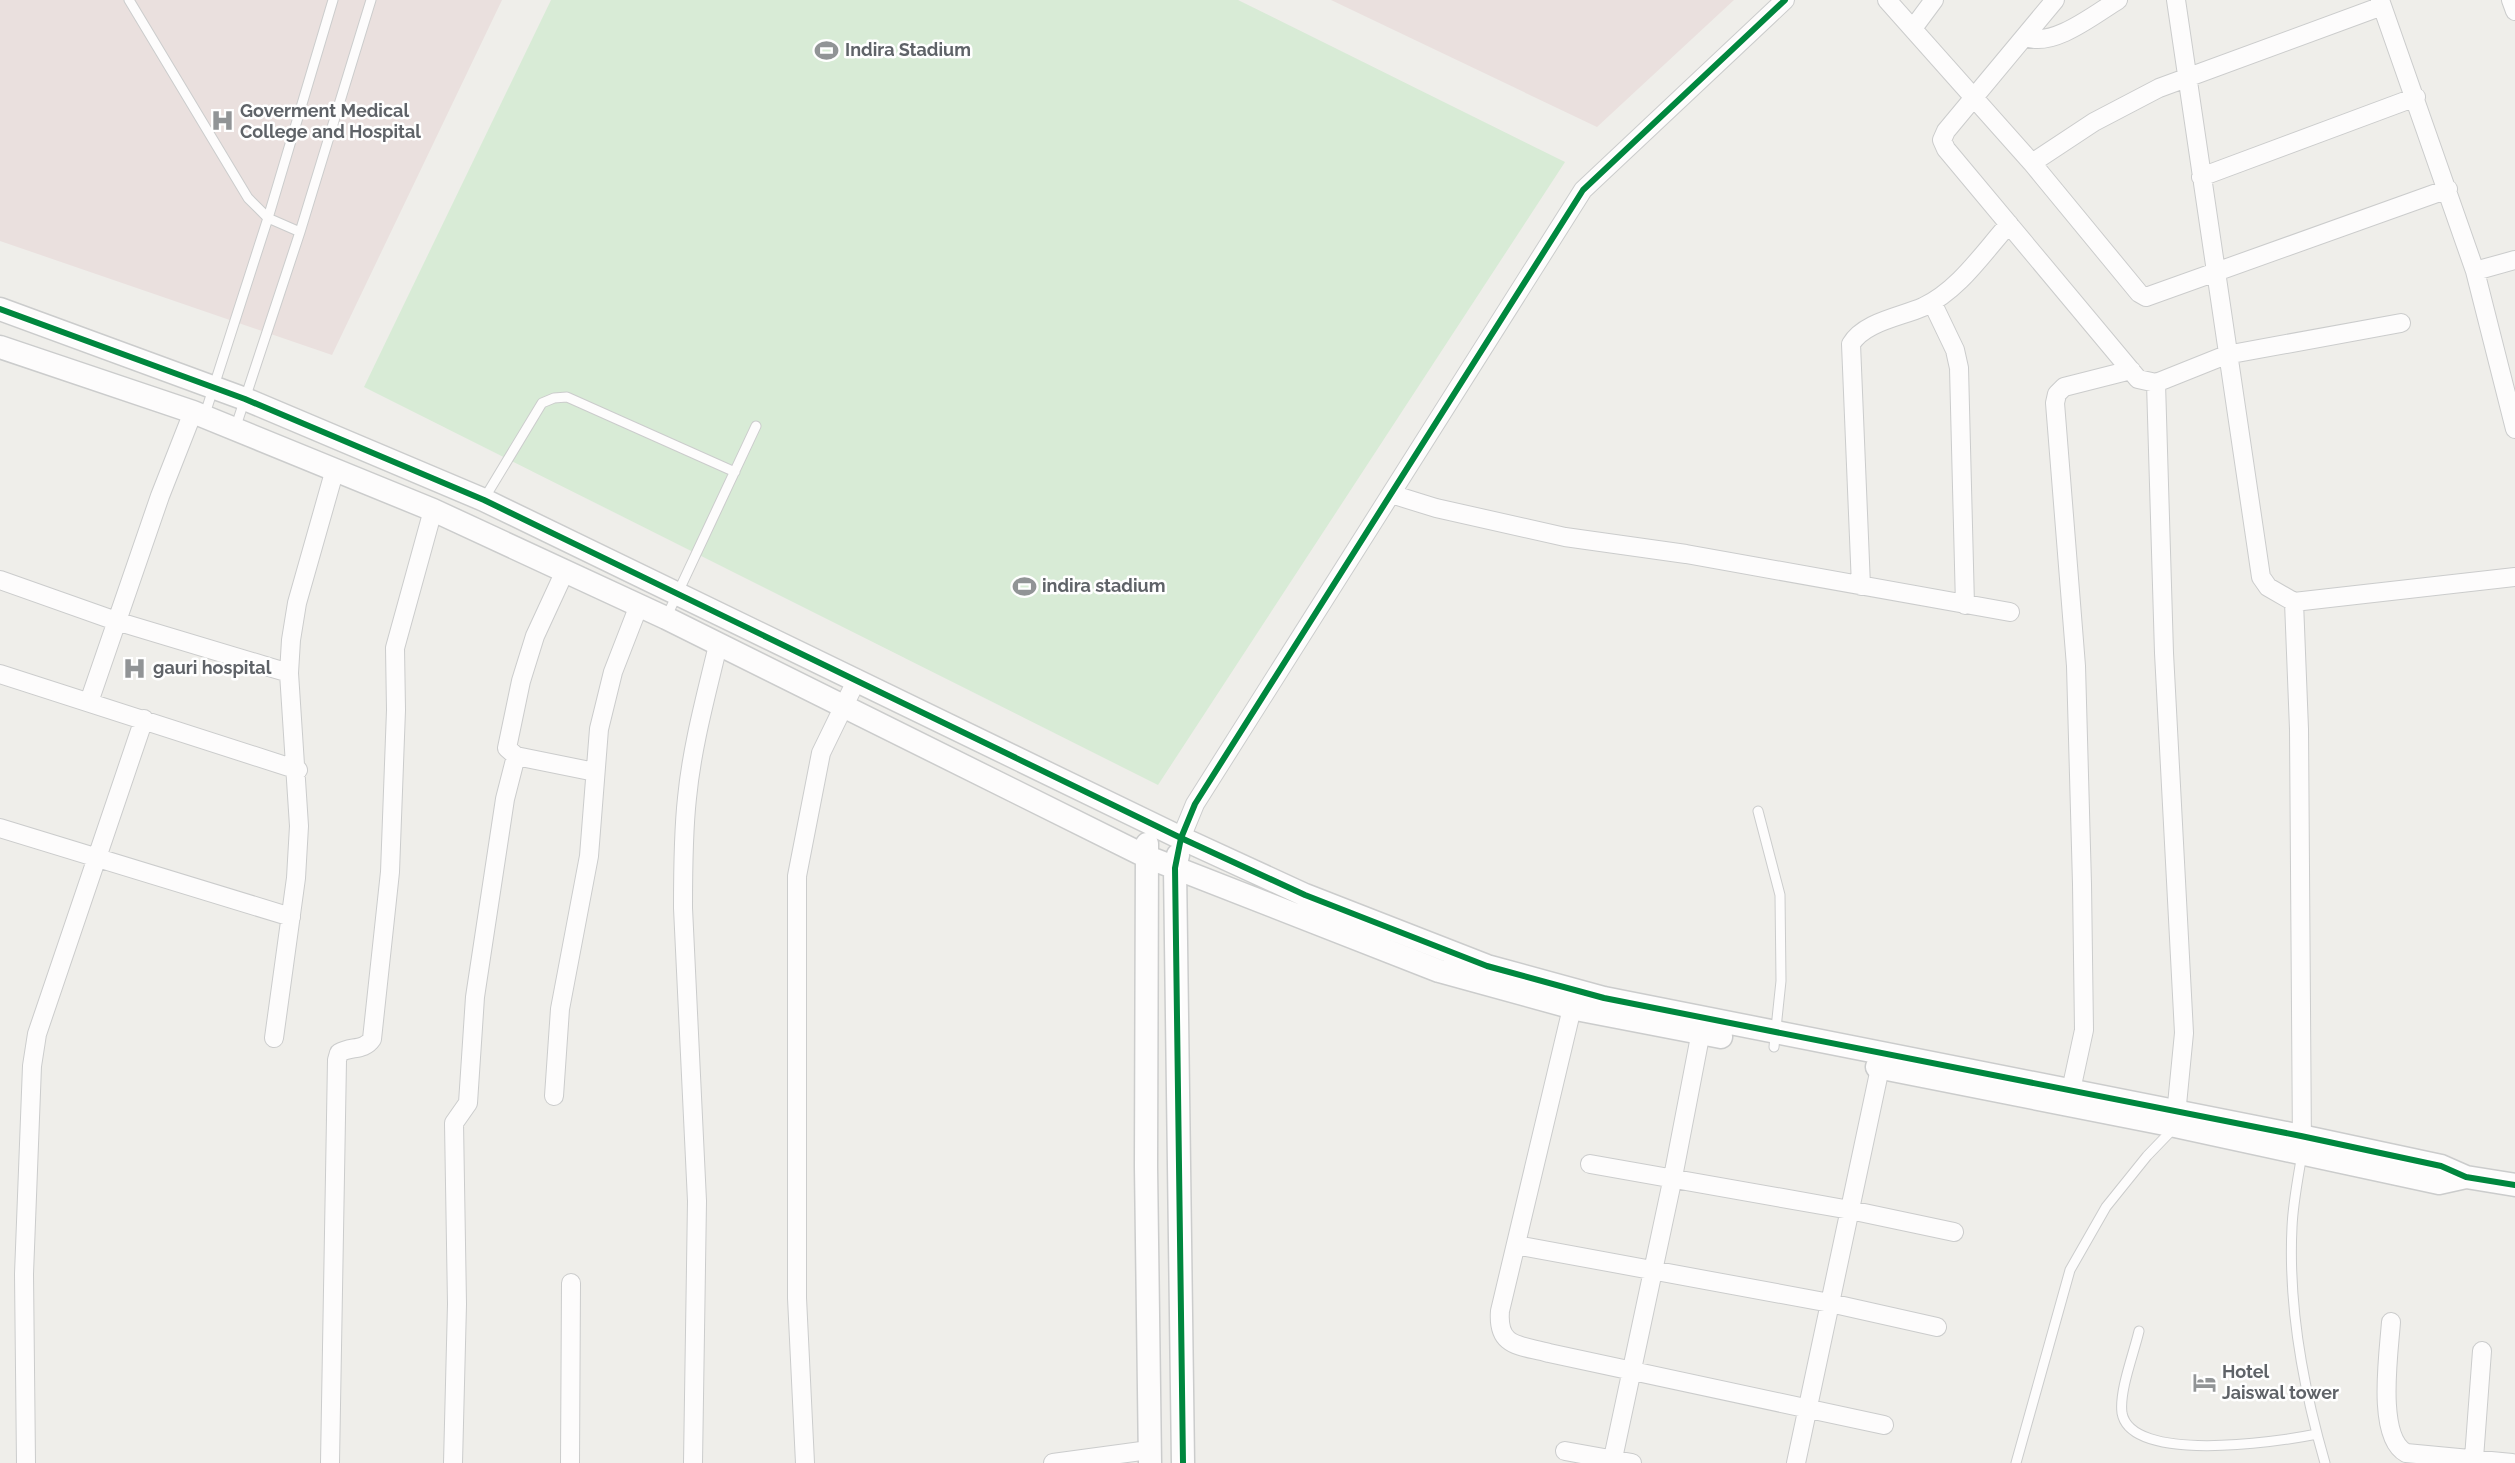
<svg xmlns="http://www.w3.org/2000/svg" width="2515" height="1463" font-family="Raleway,sans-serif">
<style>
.medical{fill:#eae0de}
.green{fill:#d8ebd6}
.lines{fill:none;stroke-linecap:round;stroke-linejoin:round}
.service-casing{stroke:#cbcccc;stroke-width:11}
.minor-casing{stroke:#cbcccc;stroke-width:20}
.tertiary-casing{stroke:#cbcccc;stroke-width:25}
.service{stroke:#fdfcfc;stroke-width:9}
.minor{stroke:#fdfcfc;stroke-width:18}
.tertiary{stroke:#fdfcfc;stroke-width:22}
.cycleway-casing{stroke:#fff;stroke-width:10}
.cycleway{stroke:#00873e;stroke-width:6}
.labels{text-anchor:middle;stroke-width:5;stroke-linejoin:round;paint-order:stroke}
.poi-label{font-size:18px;font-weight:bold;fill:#5f6368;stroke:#fff;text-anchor:start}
</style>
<rect width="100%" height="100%" fill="#efeeea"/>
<!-- medical -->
<path class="medical" d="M0,0h502l-170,355 -332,-114z
M1331,0h403l-137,127z"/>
<!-- green -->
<path class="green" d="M551,0h687l327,162 -407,623 -794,-398z"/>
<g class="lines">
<defs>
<path id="service" d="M129,0l119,198 20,20 32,14
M204,417l64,-199 65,-218
M235,429l65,-197 71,-232
M484,499l58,-96 12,-5 13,-1 168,75
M666,618l90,-192
M1758,811l22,84 1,86 -7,66
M2302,1154c-4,24 -9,49 -10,73 -4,80 11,160 33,236
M2139,1331c-5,22 -20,60 -17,82 9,50 151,30 195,21
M2016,1463l54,-193 36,-63 41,-51 28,-29"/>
<path id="minor" d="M1887,0l145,163 107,130 7,4 302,-108
M2055,0l-109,131 -4,9 4,9 192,230 18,4 70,-28 175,-32
M2176,0l85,577 7,10 26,15 221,-25
M2380,0l95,271 40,158
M2511,0l4,11
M1914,27l20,-27
M2026,37c27,11 69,-23 92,-37
M2032,163l62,-41 65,-34 223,-82
M2201,177l215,-80
M2475,271l40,-11
M1932,302l23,48 4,18 6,237
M2156,383l8,270 20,380 -9,92
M1391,494l45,14 129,29 121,17 324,58
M565,571l-30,65 -14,45 -14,67 9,8 79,16
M0,580l116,41 173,52
M1861,586l-10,-242c13,-22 49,-27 72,-37 36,-17 60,-54 86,-83
M2294,602l5,127 3,420
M0,674l298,96
M89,702l71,-206 33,-84
M0,828l291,89
M1181,838l14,-34 388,-614 202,-190
M1572,1008l-72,303c-3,37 20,34 49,42l335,72
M274,1038l22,-160 3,-52 -10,-153 2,-33 6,-37 38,-134
M554,1096l6,-87 29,-153 10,-127 14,-57 26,-67
M2068,1104l16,-74 -2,-146 -6,-218 -21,-263 2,-9 7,-7 67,-17
M1590,1164l260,46 104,22
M1516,1245l314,58 107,24
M2391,1322c-2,30 -15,115 15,131l106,10
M1565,1451l67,12
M2474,1458l8,-107
M26,1463l-2,-189 8,-208 5,-32 107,-315
M330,1463l7,-403 2,-7c12,-7 25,-2 33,-14l18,-167 6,-162 -1,-62 38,-138
M453,1463l4,-159 -3,-181 14,-20 7,-106 30,-198 11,-43
M570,1463l1,-180
M693,1463l4,-262 -14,-293c0,-36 0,-74 4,-110 5,-52 19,-102 31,-153
M805,1463l-8,-165v-422l24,-123 36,-74
M1053,1463l96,-13
M1612,1463l61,-286 30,-156
M1796,1463l84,-395"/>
<path id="tertiary" d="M0,309l245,90 239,101 697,338 124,57 182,71 117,32 697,138 140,30 25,11 49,8
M0,347l193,65 240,98 233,108 479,238 294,115 142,39 140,27
M1147,844l-1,323 4,296
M1178,855l-3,13 8,595
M1877,1067l298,59 264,57 27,-6"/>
</defs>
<!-- service casing -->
<use href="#service" class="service-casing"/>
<!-- minor casing -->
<use href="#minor" class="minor-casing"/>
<!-- tertiary casing -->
<use href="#tertiary" class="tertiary-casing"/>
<!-- service -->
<use href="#service" class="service"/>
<!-- minor -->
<use href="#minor" class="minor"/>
<!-- tertiary -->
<use href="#tertiary" class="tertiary"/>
<defs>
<path id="cycleway" d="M0,309l245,90 239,101 697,338 124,57 182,71 117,32 697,138 140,30 25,11 49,8
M1183,1463l-8,-595 6,-30 14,-34 388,-614 202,-190"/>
</defs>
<!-- cycleway casing -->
<use href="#cycleway" class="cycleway-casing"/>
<!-- cycleway -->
<use href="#cycleway" class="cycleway"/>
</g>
<!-- icons -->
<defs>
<symbol id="stadium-bare" viewBox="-9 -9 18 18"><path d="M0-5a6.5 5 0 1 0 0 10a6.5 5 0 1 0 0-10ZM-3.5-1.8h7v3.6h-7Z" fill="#919496" stroke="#fff" stroke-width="2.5" paint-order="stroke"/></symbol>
<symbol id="hospital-bare" viewBox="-9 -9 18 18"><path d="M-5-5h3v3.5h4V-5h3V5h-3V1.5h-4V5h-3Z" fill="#919496" stroke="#fff" stroke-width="2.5" paint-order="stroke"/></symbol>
<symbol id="hotel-bare" viewBox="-9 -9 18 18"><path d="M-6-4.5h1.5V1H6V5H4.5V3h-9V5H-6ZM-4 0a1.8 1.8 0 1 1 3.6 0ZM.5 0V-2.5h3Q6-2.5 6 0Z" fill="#919496" stroke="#fff" stroke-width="2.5" paint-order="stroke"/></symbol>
</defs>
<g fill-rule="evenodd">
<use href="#stadium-bare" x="810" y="34" width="33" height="33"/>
<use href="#hospital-bare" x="206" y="104" width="33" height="33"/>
<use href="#stadium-bare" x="1008" y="570" width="33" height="33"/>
<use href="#hospital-bare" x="118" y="652" width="33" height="33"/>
<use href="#hotel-bare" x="2188" y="1366" width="33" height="33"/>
</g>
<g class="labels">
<!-- poi labels -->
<g class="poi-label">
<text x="845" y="56">Indira Stadium</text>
<text x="240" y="117">Goverment Medical<tspan x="240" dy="21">College and Hospital</tspan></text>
<text x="1042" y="592">indira stadium</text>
<text x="153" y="674">gauri hospital</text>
<text x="2222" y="1378">Hotel<tspan x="2222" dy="21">Jaiswal tower</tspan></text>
</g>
</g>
</svg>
